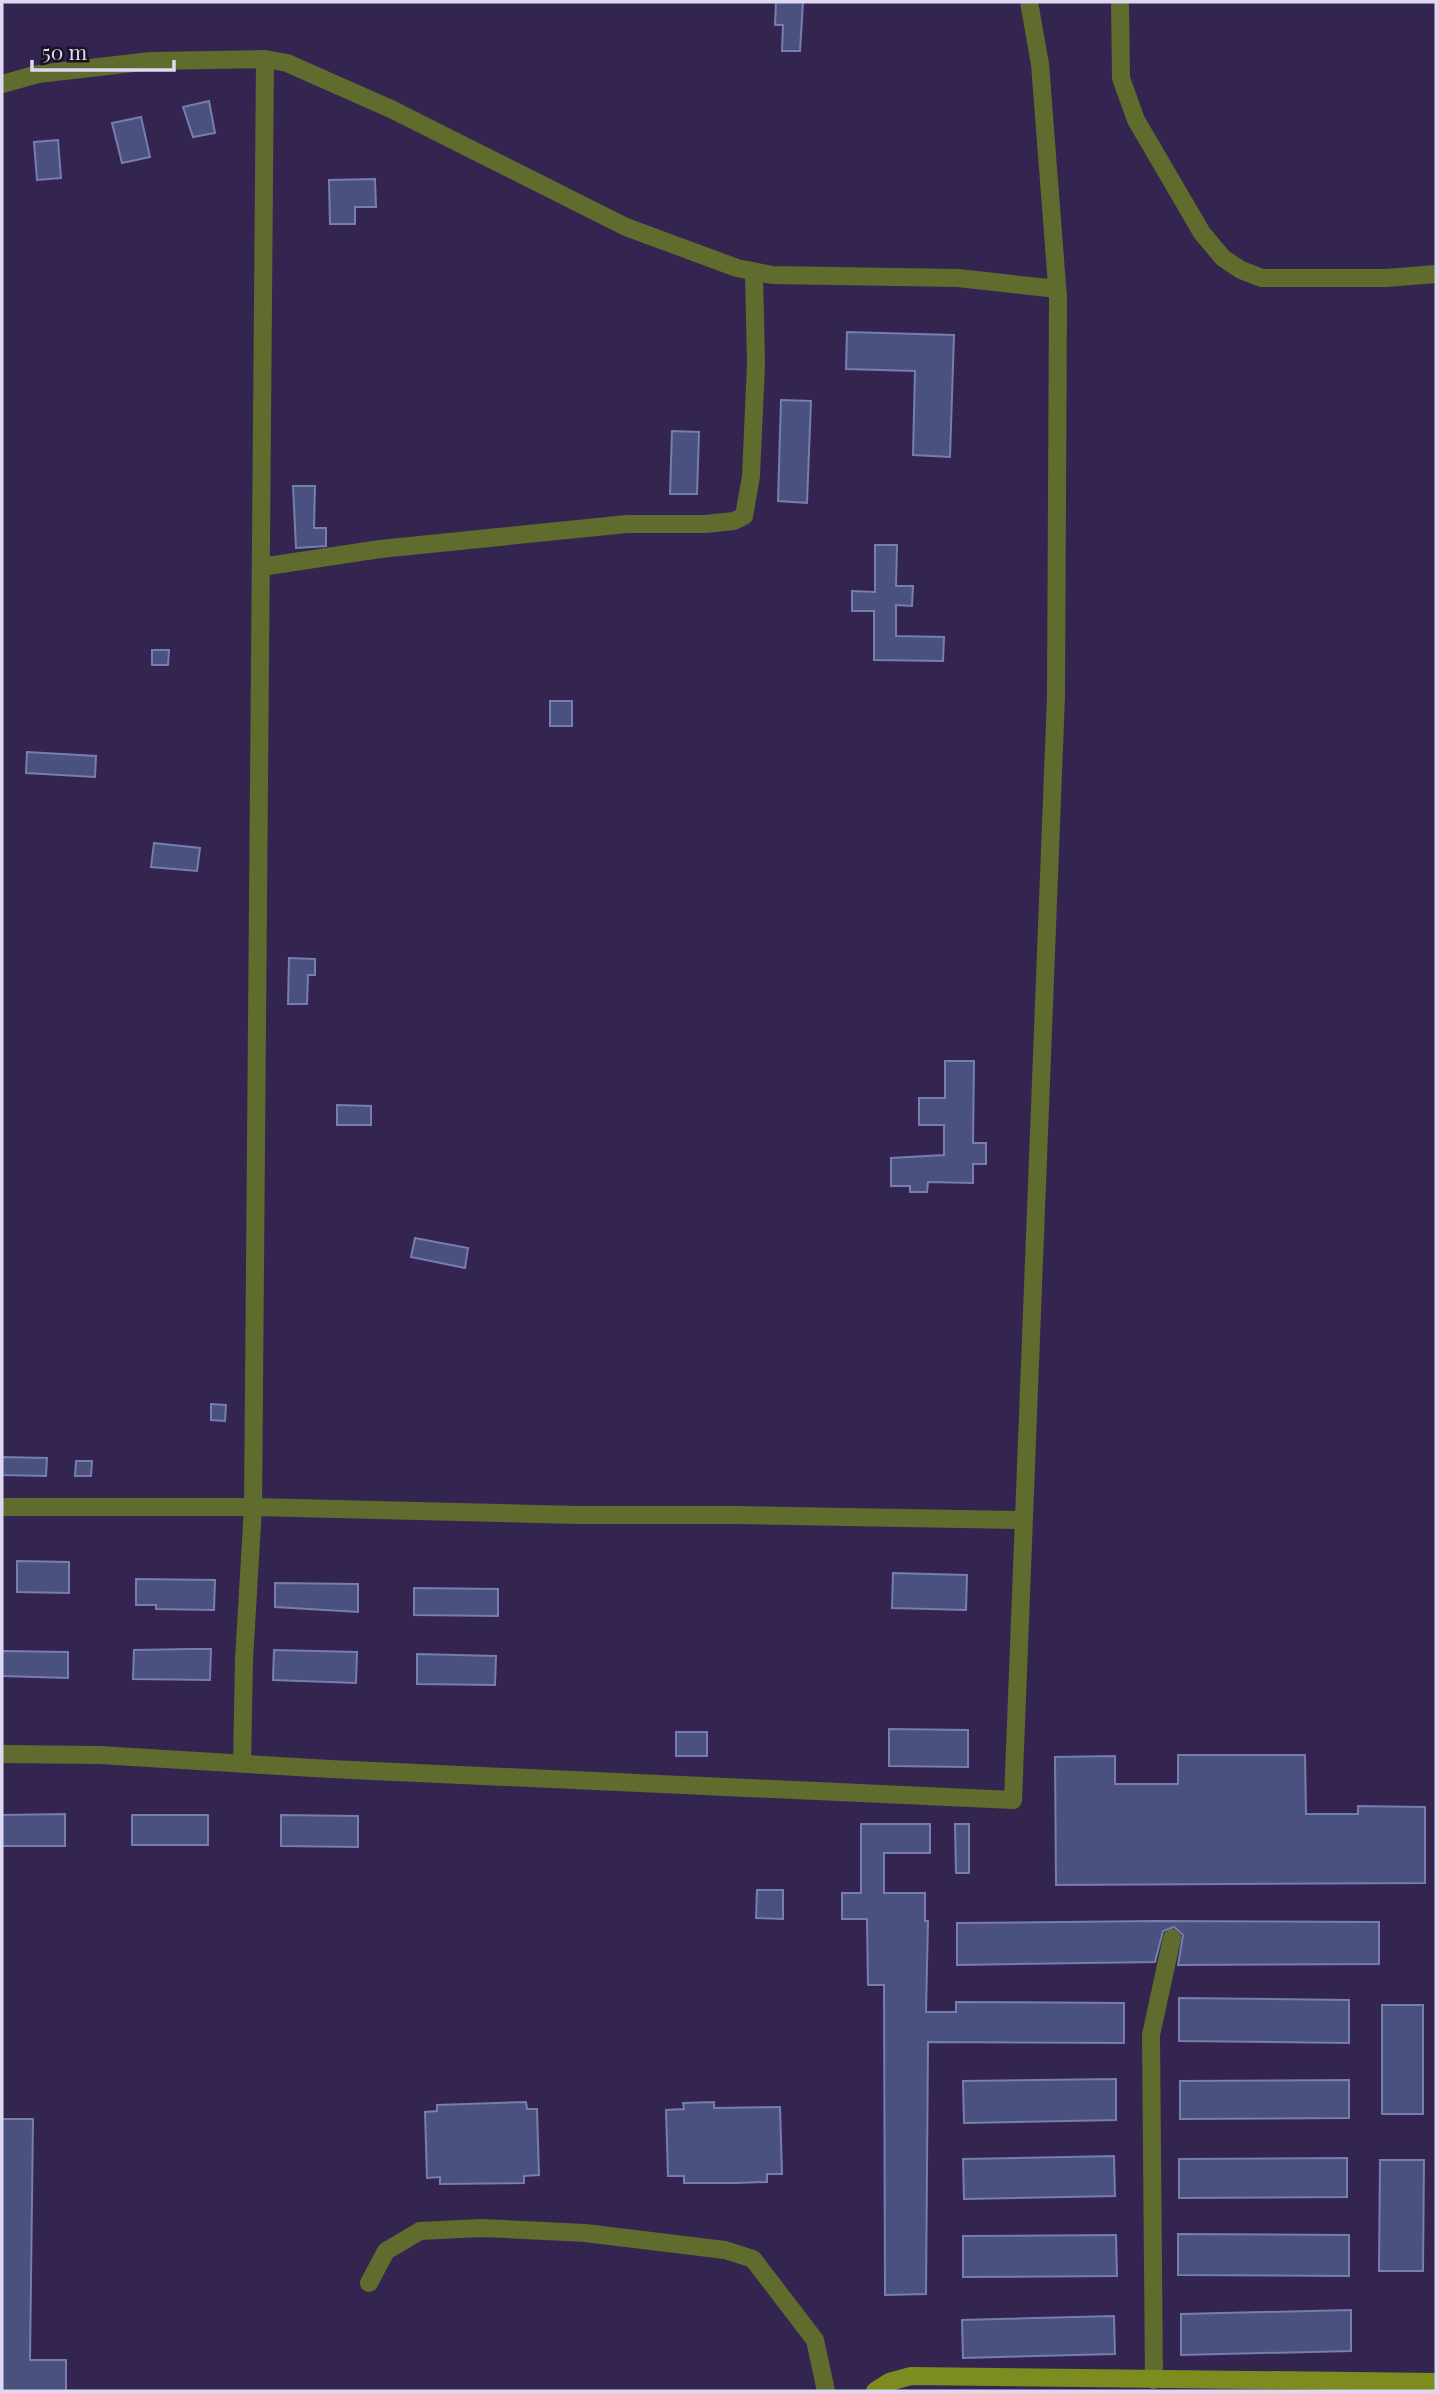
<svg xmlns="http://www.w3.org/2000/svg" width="1438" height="2393" font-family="'Playfair Display',serif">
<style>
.building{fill:#4b517f;stroke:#767daf;stroke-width:2}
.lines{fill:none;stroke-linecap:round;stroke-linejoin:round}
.street{stroke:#606b2e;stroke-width:18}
.secondary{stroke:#7c8c1f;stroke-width:18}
</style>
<rect width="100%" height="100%" fill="#342550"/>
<!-- building -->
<path class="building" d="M776,2h27l-3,49h-18l1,-26h-8z
M209,101l6,32 -22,4 -10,-30z
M141,117l9,40 -28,6 -10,-40z
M58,140l3,38 -24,2 -3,-38z
M375,179l1,28h-21v17h-25l-1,-44z
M847,332l107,3 -4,122 -37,-2 2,-84 -69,-2z
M781,400l30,1 -4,102 -29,-2z
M672,431l27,1 -2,62h-27z
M293,486h22l-1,42h12v18l-30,2z
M875,545h22l-1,41h17l-1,20 -16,-1v31l48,1 -1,24 -69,-1v-49h-22v-20l23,1z
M152,650h17l-1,15h-16z
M550,701h22v25h-22z
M27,752l69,4 -1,21 -69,-4z
M154,843l46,5 -3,23 -46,-4z
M289,958l26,1v16h-7l-1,29h-19z
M945,1061h29l-1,82h13v21h-13v19l-45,-1 -1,10h-17v-6h-19v-28l53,-3v-30h-25v-27h26z
M337,1105l34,1v19h-34z
M415,1238l53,10 -3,20 -54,-11z
M211,1404l15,1 -1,16 -14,-1z
M2,1457l45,1 -1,18 -44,-1z
M76,1461h16l-1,15h-16z
M17,1561l52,1v31l-52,-1z
M893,1573l74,2 -1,35 -74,-2z
M136,1579l79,1 -1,30 -58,-1v-4h-20z
M275,1583l83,1v28l-83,-5z
M414,1588l84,1v27l-84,-1z
M191,1649h20l-1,31 -77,-1 1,-29z
M274,1650l83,2 -1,31 -83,-3z
M2,1651l66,1v26l-66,-2z
M417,1654l79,2 -1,29 -78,-1z
M889,1729l79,1v37l-79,-1z
M676,1732h31v24h-31z
M1178,1755h127l1,59h52v-8l67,1v76l-369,2 -1,-128 60,-1v28h63z
M65,1814v32h-63v-31z
M132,1815h76v30h-76z
M281,1815l77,1v31l-77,-1z
M861,1824h69v29h-46v40h41v28h3l-2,91h30v-10l168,1v40l-196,-1 -2,252 -41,1 -1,-310h-16l-1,-66h-25v-26h19z
M955,1824h14v49h-13z
M757,1890h26v29l-27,-1z
M1155,1921l224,1v42l-201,1 5,-30 -9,-8 -11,4 -8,31 -198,3v-42z
M1179,1998l170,2v43l-170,-2z
M1382,2005h41v109h-41z
M1116,2079v41l-152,3 -1,-42z
M1349,2080v38l-169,1v-38z
M526,2102l1,7h10l2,66 -15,1v7l-84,1v-7l-13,1 -2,-66 12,-1v-6z
M714,2102v6l66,-1 2,67h-15v8l-31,1h-52v-7h-16l-2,-66 18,-1 -1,-6z
M2,2119h31l-3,241h36v31h-64z
M1114,2156l1,40 -151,3 -1,-40z
M1347,2158v39l-168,1v-39z
M1380,2160h44l-1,111h-44z
M1178,2234l171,1v41l-171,-1z
M1116,2235l1,41 -154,1v-41z
M1351,2310v41l-170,4v-41z
M1114,2316l1,38 -152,4 -1,-38z"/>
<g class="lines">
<!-- street -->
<path class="street" d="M1120,2l1,76 15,42 66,113 21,25 18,12 21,8h124l50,-4
M2,84l36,-10 113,-13 114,-2 22,4 104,46 235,118 111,41 35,7 186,3 99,11
M261,567l119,-18 247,-25h78l29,-3 10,-5 7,-40 5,-112 -2,-91
M2,1507h251l326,8h157l287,5
M2,1754l97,1 231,14 683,31 43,-1104 2,-398 -18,-234 -11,-62
M242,1764l2,-104 9,-153 12,-1448
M369,2283l17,-32 34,-20 62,-3 103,5 140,17 28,9 62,81 11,51
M1154,2380l-3,-345 21,-97"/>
<!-- secondary -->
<path class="secondary" d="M875,2391l14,-9 22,-6 525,6"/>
</g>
<!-- border -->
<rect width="1438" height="2393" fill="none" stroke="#dfd8f3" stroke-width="7"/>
<!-- scale -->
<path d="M32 60v10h142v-10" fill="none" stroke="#dfd8f3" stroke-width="3.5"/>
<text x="42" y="60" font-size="21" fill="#dfd8f3" stroke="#191326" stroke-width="5" paint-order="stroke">50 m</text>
</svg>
